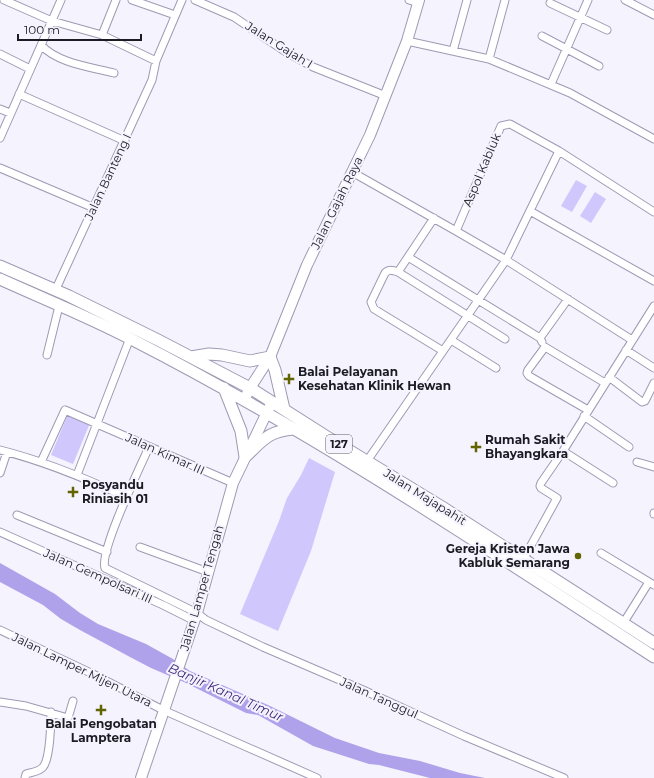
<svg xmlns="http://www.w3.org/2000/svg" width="654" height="778" font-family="Montserrat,sans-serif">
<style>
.green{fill:#d0c8fd}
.water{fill:#afa2ea}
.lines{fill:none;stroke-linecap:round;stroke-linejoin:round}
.street-casing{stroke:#9e9ab3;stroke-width:9}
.secondary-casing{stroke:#9e9ab3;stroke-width:12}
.primary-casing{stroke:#9e9ab3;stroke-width:13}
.street{stroke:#fff;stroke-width:7}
.secondary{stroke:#fff;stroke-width:10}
.primary{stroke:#fff;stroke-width:11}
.poi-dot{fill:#616400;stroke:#f5f3fe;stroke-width:1.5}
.labels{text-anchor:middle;stroke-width:4;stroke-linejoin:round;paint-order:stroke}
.shield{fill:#f5f3fe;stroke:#5d5b65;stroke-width:1}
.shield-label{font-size:11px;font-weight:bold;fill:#1c1a23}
.street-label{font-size:12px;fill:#1c1a23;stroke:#f5f3fe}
.poi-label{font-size:12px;font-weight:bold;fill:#1c1a23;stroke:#f5f3fe;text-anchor:start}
.water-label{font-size:13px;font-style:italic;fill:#40287a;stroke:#f5f3fe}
</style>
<rect width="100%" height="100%" fill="#f5f3fe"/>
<!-- green -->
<path class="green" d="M576,180l11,6 -15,26 -11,-6z
M595,192l11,7 -15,24 -11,-7z
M68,414l22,9 -17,41 -22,-9z
M309,458l26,14 -24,79 -33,80 -38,-17 39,-93 8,-23 14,-23z"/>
<!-- water -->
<path class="water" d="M0,563l55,31 25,19 18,11 48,20 27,15 17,12 78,34 67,33 44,15 41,8 40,12 25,5h-55l-51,-13 -10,-1 -56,-18 -55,-31 -12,-2 -60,-30 -35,-15 -21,-11 -50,-27 -19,-11 -18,-14 -43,-23z"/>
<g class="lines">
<defs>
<path id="street" d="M4,0l48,21 50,14 54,26
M132,0l43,15
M195,0l39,17 52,35 27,15 73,29
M409,0l10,3
M625,0l29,15
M550,3l57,27
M102,35l14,-35
M542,36l57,30
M407,41l82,18 81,34 84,46
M41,45c16,18 50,22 73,28
M453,51l14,-51
M0,54l30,15
M489,59l16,-59
M551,84l37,-84
M19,94l106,47
M0,109l10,4
M0,138l61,-138
M0,168l94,40
M352,172l104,59 45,-105 9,-2 49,27 95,61
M530,211l124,70
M434,218l-36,54c-6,-2 -9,-3 -13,1l-14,29 3,7 69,42
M456,231l50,29 126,80
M408,257l132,81
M398,272l107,67
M55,291l97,-211 4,-19 26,-61
M451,340l45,28
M542,342l-2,-4 28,-39
M626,350l28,18
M47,355l12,-49
M609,377l33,25 3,-1 9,-18
M588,410l-59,-34 -2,-3 1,-3 17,-23 60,36
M584,416l45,31
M149,447c-9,20 -50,105 -44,121l92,45 9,7 57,27 100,43 101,46 100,42
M0,450c44,11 85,28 126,47
M563,451l50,32
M367,461l139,-201 53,-109
M41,462l24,-52 168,73
M637,462l17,5
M0,473l7,-21
M77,475l53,-137
M654,513v1
M17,515l90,37
M0,532l163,73 32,16
M140,547l68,25
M601,553l53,32
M523,560l34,-62 -16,-10 -1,-2 1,-3 22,-32 91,-145
M624,622l25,-40
M0,630l93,44 70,36 154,68
M0,702l26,4 42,12 5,-17
M25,778l1,-4c6,-2 13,-2 17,-7 7,-8 8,-43 8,-55"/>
<path id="secondary" d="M244,400l6,-12 20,-31 37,-92 63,-130 37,-94 12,-41
M141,778l56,-165 36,-130 39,-81"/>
<path id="primary" d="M0,266l69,30 89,44 92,48 77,49 115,70 212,136
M0,279c44,20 89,38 131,60 182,93 352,207 523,318
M191,357l18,-3 13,1 28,6 20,-4 5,13 9,39
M224,388l17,43 4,26
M245,457c18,-17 23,-26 49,-28"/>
</defs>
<!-- street casing -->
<use href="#street" class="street-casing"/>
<!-- secondary casing -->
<use href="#secondary" class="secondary-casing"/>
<!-- primary casing -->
<use href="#primary" class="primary-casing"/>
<!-- street -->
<use href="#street" class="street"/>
<!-- secondary -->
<use href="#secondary" class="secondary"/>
<!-- primary -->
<use href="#primary" class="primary"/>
</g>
<!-- markers -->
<g class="poi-dot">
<path d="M287 373h4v4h4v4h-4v4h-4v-4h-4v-4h4z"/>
<path d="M474 441h4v4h4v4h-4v4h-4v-4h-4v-4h4z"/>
<path d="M71 486h4v4h4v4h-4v4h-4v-4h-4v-4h4z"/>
<circle cx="578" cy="556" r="4"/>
<path d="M99 704h4v4h4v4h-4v4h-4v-4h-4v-4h4z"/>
</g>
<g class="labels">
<!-- shield labels -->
<rect class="shield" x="326" y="435" width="26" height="18" rx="3"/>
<g class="shield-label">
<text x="339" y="448">127</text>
</g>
<!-- street labels -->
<g class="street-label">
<text transform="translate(279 45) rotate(32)" y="4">Jalan Gajah I</text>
<text transform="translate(482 170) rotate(-67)" y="4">Aspol Kabluk</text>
<text transform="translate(108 177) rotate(-65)" y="4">Jalan Banteng I</text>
<text transform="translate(337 203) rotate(-64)" y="4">Jalan Gajah Raya</text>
<text transform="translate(165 454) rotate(24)" y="4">Jalan Kimar III</text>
<text transform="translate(425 497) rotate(32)" y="4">Jalan Majapahit</text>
<text transform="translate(98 576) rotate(24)" y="4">Jalan Gempolsari III</text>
<text transform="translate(202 588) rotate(-74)" y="4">Jalan Lamper Tengah</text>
<text transform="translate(82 670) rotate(26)" y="4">Jalan Lamper Mijen Utara</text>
<text transform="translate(379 698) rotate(24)" y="4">Jalan Tanggul</text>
</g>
<!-- poi labels -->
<g class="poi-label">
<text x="298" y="376">Balai Pelayanan<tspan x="298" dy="14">Kesehatan Klinik Hewan</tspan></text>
<text x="485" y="444">Rumah Sakit<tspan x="485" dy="14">Bhayangkara</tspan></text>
<text x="82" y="489">Posyandu<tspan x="82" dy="14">Riniasih 01</tspan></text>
<text x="570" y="553" text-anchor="end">Gereja Kristen Jawa<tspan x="570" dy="14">Kabluk Semarang</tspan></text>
<text x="101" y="728" text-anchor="middle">Balai Pengobatan<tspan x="101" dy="14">Lamptera</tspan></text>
</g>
<!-- water labels -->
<g class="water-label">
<text transform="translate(226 692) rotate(24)" y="5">Banjir Kanal Timur</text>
</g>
</g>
<!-- scale -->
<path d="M18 34v6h123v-6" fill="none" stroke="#1c1a23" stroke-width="2"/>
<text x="24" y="34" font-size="12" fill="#1c1a23" stroke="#f5f3fe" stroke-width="3" paint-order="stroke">100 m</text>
</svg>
